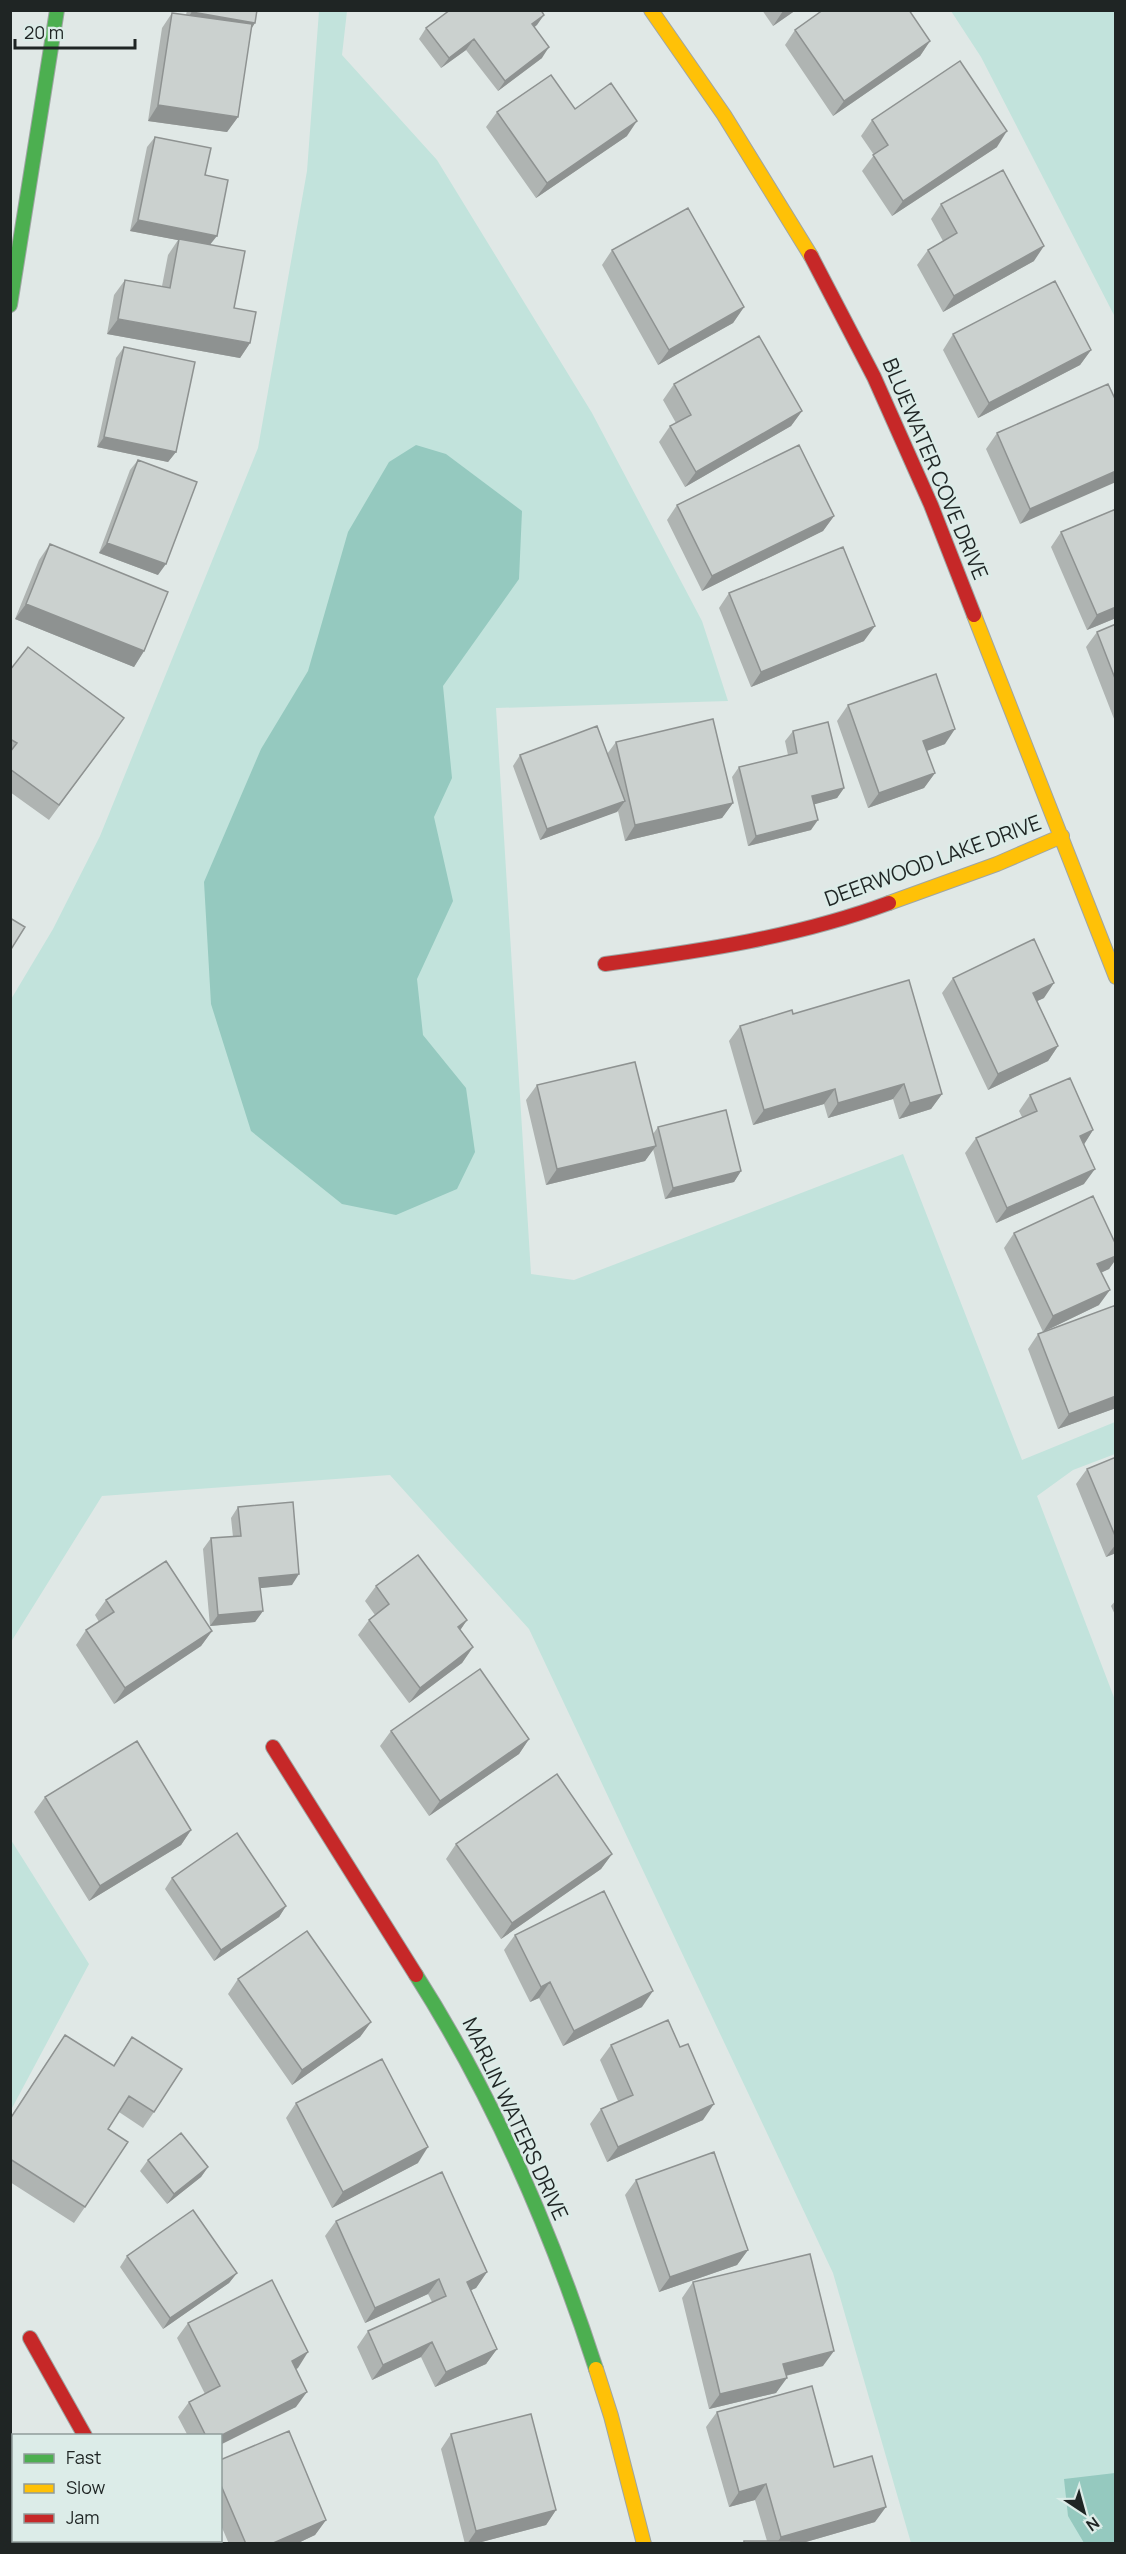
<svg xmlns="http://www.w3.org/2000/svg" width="1126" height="2554" font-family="Manrope,sans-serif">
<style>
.green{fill:#c2e3dc}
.water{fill:#95c9bf}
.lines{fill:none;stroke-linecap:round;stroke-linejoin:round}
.street-casing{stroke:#9fa5a3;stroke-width:36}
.fast-casing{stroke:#9fa5a3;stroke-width:16}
.slow-casing{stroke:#9fa5a3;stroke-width:16}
.jam-casing{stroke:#9fa5a3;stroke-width:16}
.street{stroke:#fafcfb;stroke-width:33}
.fast{stroke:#4caf50;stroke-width:14}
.slow{stroke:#ffc107;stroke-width:14}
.jam{stroke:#c62828;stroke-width:14}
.wall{fill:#afb4b2}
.shaded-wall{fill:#8e9291}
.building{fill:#cbd1cf;stroke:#8e9291;stroke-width:1.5}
.labels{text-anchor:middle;stroke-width:5;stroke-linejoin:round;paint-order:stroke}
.street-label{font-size:21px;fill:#1f2524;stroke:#dcece8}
</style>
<rect width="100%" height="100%" fill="#e0e8e6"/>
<!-- green -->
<path class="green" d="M319,11h28l-5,44 95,105 155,253 110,208 26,80 -232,7 35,566 43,6 329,-126 119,306 93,-38v32l-42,16 -36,26 78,204v843h-204l-78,-270 -304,-644 -139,-154 -288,21 -91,146 -1,-641 43,-72 47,-93 158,-388 49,-277z
M951,11h164v306l-134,-260z
M11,1840l78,124 -78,146z"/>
<!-- water -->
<path class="water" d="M416,445l30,9 76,57 -3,68 -76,107 9,92 -18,39 19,84 -36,78 6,56 43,53 9,64 -18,37 -61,26 -54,-11 -91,-73 -40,-127 -7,-122 57,-133 47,-78 40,-139 41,-70z
M1115,2473v70h-31l-16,-27 -4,-37z"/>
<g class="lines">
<defs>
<path id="street" d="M138,2540l1,4"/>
<path id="fast" d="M10,305l47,-295
M416,1975c77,121 136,258 180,394"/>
<path id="slow" d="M651,10l73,105 87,141
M974,615l142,362
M889,903l108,-39 65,-28
M596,2369l15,47 33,128"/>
<path id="jam" d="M811,256l63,121 57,128 43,110
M605,964c96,-13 192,-27 284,-61
M273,1747l143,228
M30,2338l55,98"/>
</defs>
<!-- street casing -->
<use href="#street" class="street-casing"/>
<!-- fast casing -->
<use href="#fast" class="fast-casing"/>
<!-- slow casing -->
<use href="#slow" class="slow-casing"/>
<!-- jam casing -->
<use href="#jam" class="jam-casing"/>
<!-- street -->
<use href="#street" class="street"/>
<!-- fast -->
<use href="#fast" class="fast"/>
<!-- slow -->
<use href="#slow" class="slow"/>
<!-- jam -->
<use href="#jam" class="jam"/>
</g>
<!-- wall -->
<path class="wall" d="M187,10h70l-2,13 -4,5 -13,89 -11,15 -79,-11 14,-93 10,-15 14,2z
M762,10h34l-23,16z
M544,15l-10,12 8,31 -44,33 -32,-41 -25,18 -22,-29 7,-11z
M795,30l135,11 -10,15 -87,60 -48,-71z
M575,109l52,27 -91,62 -50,-71 11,-15z
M872,120l125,27 -105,69 -30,-45 12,-16 -13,-19z
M155,137l50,38 5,70 24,63 16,35 -10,15 -133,-24 7,-39 11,-15 37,6 6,-31 10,-15 -48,-9 17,-84z
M941,204l93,57 -91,51 -26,-47 11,-15 15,-9 -12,-22z
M612,250l132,57 -11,16 -75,42 -56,-100z
M953,334l138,16 -11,15 -102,53 -35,-68z
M124,347l52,105 -8,10 -71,-15 19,-89z
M674,384l128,27 -11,15 -106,61 -26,-45 11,-16 6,-3 -13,-23z
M1116,401l-96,123 -34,-75 11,-16z
M138,460l20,115 -59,-22 31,-83z
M677,505l157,11 -11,15 -121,60 -35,-71z
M1116,509v109l-29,12 -36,-83 10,-15z
M50,544l94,107 -10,16 -119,-48 24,-59z
M729,593l135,48 -113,46 -32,-79z
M1116,624v100l-30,-77 11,-15z
M10,670l114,48 -75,102 -39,-28z
M848,705l97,39 -18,7 8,22 -11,15 -56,20 -31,-87z
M793,731l51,57 -7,10 -23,6 -3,26 -63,16 -16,-69 7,-10 49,-12 -3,-14z
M616,742l117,61 -11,15 -97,23 -7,-30 -78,29 -27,-74 7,-11 87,-1z
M953,978l91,20 -7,3 21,45 -10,15 -60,29 -46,-97z
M793,1014l149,80 -11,15 -32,10 -6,-20 -65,19 -4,-14 -71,21 -24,-84 11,-15z
M537,1085l116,49 5,-7 83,44 -7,11 -69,17 -12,-50 -8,12 -99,24 -20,-85z
M1030,1095l63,35 -9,14v40l-88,39 -31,-70 11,-15 46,-21 -3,-6z
M1014,1233l102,12v14l-7,10 -8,4 -2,32 -56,27 -39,-84z
M1116,1305v103l-58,21 -30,-80 10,-15z
M1116,1457v96l-10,4 -30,-73 11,-15z
M238,1507l54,78 -32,3 3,23 -8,11 -45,4 -7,-77 8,-11 22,-1 -2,-19z
M376,1586l91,34 -7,10 13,17 -11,16 -53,40 -51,-68 11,-15 6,-5 -10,-14z
M106,1600l106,31 -11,15 -87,58 -38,-59 10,-15 13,-8 -4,-7z
M1116,1600v17l-5,-11z
M391,1731l138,8 -10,15 -90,62 -49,-70z
M45,1797l146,33 -10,15 -92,56 -55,-89z
M456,1844l156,10 -11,15 -100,70 -55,-80z
M172,1878l114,28 -7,11 -65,44 -49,-72z
M515,1935l127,72 -79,39 -24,-48 -9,4 -26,-52z
M238,1979l133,43 -11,15 -68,48 -64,-91z
M65,2035l48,31 19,-29 22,75 -11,16 -24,-16 -11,17 -23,78 -11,16 -64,-41v-64z
M611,2045l92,75 -96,42 -17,-38 11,-15 17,-8 -18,-41z
M296,2103l122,60 -86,45 -46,-90z
M148,2160l60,7 -7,10 -34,27 -27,-33z
M636,2180l112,70 -11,15 -78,27 -34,-97z
M336,2221l151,51 -11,16 -5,2 26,59 -11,15 -51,23 -14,-30 -49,23 -15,-33 11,-16 64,-29 -4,-8 -63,29 -40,-87z
M127,2256l110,17 -8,10 -66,46 -43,-62z
M693,2282l130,84 -37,10 -10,17 -67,16 -27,-111z
M188,2323l110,45 -2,1v38l-76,29h-32l-10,-19 11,-15 16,-8 -28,-56z
M717,2412l117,55 41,55 -76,22h-57l2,-3h23l-12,-41 -26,7 -23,-80z
M451,2434l105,76 -10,15 -72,19h-9l-24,-95z
M220,2460l106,60 -11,15 -19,9h-67l-9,-21z"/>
<!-- shaded-wall -->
<path class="shaded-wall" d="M784,10h12l-23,16 10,-15z
M192,12l63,11 -7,11 -64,-12z
M544,15l-7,10 -12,10 7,-11z
M474,39l-8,11 -25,18 8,-10z
M930,41l-10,15 -87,60 11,-15z
M549,47l-7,11 -44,33 7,-10z
M158,105l80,12 -11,15 -79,-11z
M637,121l-10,15 -91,62 11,-15z
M1007,131l-10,16 -105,69 11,-15z
M138,220l79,16 -8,10 -79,-15z
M1044,246l-10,15 -91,51 11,-16z
M744,307l-11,16 -75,42 11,-15z
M118,319l132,24 -10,15 -133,-24z
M1091,350l-11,15 -102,53 11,-15z
M802,411l-11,15 -106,61 11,-15z
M104,437l72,15 -8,10 -71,-15z
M1116,471v11l-96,42 10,-15z
M834,516l-11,15 -121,60 10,-15z
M107,543l59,21 -8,11 -59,-22z
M26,604l118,47 -10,16 -119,-48z
M1116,607v11l-29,12 10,-15z
M875,626l-11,15 -113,46 10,-15z
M955,729l-10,15 -32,12 10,-15z
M935,773l-11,15 -56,20 11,-15z
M844,788l-7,10 -32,9 7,-11z
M625,801l-8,11 -77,28 7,-11z
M733,803l-11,15 -97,23 10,-16z
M818,820l-7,10 -63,16 8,-10z
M1054,983l-10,15 -22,10 11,-15z
M1058,1046l-10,15 -60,29 10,-16z
M904,1084l-11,15 -65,19 10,-15z
M835,1089l-11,15 -71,21 11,-15z
M942,1094l-11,15 -32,10 11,-16z
M1093,1130l-10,16 -3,-10z
M656,1146l-11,15 -99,24 11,-16z
M1095,1169l-11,15 -88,39 11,-15z
M741,1171l-7,11 -69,17 8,-11z
M1116,1256v3l-7,10 -23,10 11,-15z
M1110,1290l-11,15 -56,27 10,-16z
M1116,1396v12l-58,21 11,-15z
M1116,1544v9l-10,4z
M299,1574l-7,11 -40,4 7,-11z
M263,1611l-8,11 -45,4 8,-11z
M467,1620l-10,15 1,-8z
M212,1631l-11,15 -87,58 11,-16z
M473,1647l-11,16 -53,40 11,-15z
M529,1739l-10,15 -90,62 11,-15z
M191,1830l-10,15 -92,56 11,-15z
M612,1854l-11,15 -100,70 11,-16z
M286,1906l-7,11 -65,44 7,-11z
M550,1982l-11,16 -9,4 11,-15z
M653,1991l-11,16 -79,39 11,-15z
M371,2022l-11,15 -68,48 10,-15z
M714,2104l-11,16 -96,42 11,-15z
M428,2147l-10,16 -86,45 11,-16z
M208,2167l-7,10 -34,27 7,-10z
M748,2250l-11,15 -78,27 11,-15z
M487,2272l-11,16 -20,9 11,-15z
M237,2273l-8,10 -66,46 7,-11z
M439,2279l-11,15 -63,29 10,-15z
M432,2342l-11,15 -49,23 11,-15z
M497,2349l-11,15 -51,23 11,-15z
M834,2351l-11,15 -50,13 10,-15z
M308,2352l-10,16 -17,8 11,-15z
M787,2378l-11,15 -67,16 11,-15z
M307,2392l-11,15 -76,38v-9z
M766,2484l-11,16 -26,7 10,-15z
M886,2507l-11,15 -76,22h-23l5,-7z
M556,2510l-10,15 -72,19h-7l9,-13z
M326,2520l-11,15 -19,9h-25z"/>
<!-- building -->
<path class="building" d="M192,10h65l-2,13 -63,-11z
M450,10h91l3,5 -12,9 17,23 -44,34 -31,-42 -25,19 -23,-30z
M823,10h86l21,31 -86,60 -49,-71z
M172,13l80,11 -14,93 -80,-12z
M960,61l47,70 -104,70 -30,-46 15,-10 -16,-25z
M551,75l24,34 36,-26 26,38 -90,62 -50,-71z
M155,137l56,11 -6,27 23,5 -11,56 -79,-16z
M1003,170l41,76 -90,50 -26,-46 29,-17 -16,-29z
M688,208l56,99 -75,43 -57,-100z
M179,239l66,12 -11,57 22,4 -6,31 -132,-24 7,-39 45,8z
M1055,281l36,69 -102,53 -36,-69z
M759,336l43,75 -106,61 -26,-46 21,-11 -17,-31z
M124,347l71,15 -19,90 -72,-15z
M1108,384l8,17v70l-86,38 -33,-76z
M799,445l35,71 -122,60 -35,-71z
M138,460l59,22 -31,82 -59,-21z
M1116,509v98l-19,8 -36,-83z
M50,544l118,48 -24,59 -118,-47z
M843,547l32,79 -114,46 -32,-79z
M1116,624v57l-19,-49z
M28,647l96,71 -65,87 -49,-36v-17l7,-9 -7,-4v-69z
M936,674l19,55 -32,12 12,32 -56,20 -31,-88z
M713,719l20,84 -98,22 -19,-83z
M828,722l16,66 -32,8 6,24 -62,16 -17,-69 58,-14 -4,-22z
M597,726l28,75 -78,28 -27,-74z
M10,918l15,9 -15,24z
M1034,939l20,44 -21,10 25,53 -60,28 -45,-96z
M909,980l33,114 -32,9 -6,-19 -66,19 -3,-14 -71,21 -24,-84 52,-16 1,4z
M635,1062l21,84 -99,23 -20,-84z
M1070,1078l23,52 -13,6 15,33 -88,39 -31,-70 61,-27 -7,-16z
M726,1110l15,61 -68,17 -15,-61z
M1093,1196l23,49v11l-19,8 13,26 -57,26 -39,-83z
M1116,1305v91l-47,18 -31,-80z
M1116,1457v81l-29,-69z
M293,1502l6,72 -40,4 4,33 -45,4 -7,-77 30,-2 -3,-29z
M418,1555l49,65 -9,7 15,20 -53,41 -51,-68 20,-16 -13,-18z
M166,1561l46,70 -87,57 -39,-58 28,-18 -8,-12z
M480,1669l49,70 -89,62 -49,-70z
M137,1741l54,89 -91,56 -55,-89z
M557,1774l55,80 -100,69 -56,-79z
M237,1833l49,73 -65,44 -49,-72z
M604,1891l49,100 -79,40 -24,-49 -9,5 -26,-52z
M307,1931l64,91 -69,48 -64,-91z
M668,2020l12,27 8,-3 26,60 -96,43 -17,-38 32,-14 -22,-50z
M65,2035l49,31 18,-29 50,32 -28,43 -25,-16 -21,33 20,13 -43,65 -75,-48v-40z
M382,2059l46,88 -85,45 -47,-89z
M181,2133l27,34 -34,27 -26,-34z
M714,2152l34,98 -78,27 -34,-97z
M442,2172l45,100 -20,10 30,67 -51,23 -14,-30 -49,23 -15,-34 78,-35 -7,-17 -64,29 -39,-87z
M193,2210l44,63 -67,45 -43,-62z
M810,2254l24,97 -51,13 4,14 -67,16 -27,-112z
M272,2280l36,72 -16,9 15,31 -87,44h-14l-17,-34 31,-16 -32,-63z
M812,2386l22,81 38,-11 14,51 -105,30 -15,-53 -27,8 -22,-80z
M531,2414l25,96 -80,21 -25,-97z
M289,2431l37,89 -55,24h-25l-26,-61v-23z
M14,2494v47h36l1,3h-41v-48z
M744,2541h47v3h-47z"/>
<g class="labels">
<!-- street labels -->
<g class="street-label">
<text transform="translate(935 469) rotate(67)" y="7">BLUEWATER COVE DRIVE</text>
<text transform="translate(933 861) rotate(-20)" y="7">DEERWOOD LAKE DRIVE</text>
<text transform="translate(515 2119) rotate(65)" y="7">MARLIN WATERS DRIVE</text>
</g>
</g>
<!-- border -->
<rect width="1126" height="2554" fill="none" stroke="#1f2524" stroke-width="24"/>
<!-- legend -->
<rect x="12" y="2434" width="210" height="108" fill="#dcece8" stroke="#909c9a" stroke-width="1.5"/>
<rect x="24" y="2454" width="30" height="9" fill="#4caf50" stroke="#909c9a" stroke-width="1.5"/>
<text x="66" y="2464" font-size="18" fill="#1f2524">Fast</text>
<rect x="24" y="2484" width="30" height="9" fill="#ffc107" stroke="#909c9a" stroke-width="1.5"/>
<text x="66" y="2494" font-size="18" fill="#1f2524">Slow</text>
<rect x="24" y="2514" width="30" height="9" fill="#c62828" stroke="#909c9a" stroke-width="1.5"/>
<text x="66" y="2524" font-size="18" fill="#1f2524">Jam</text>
<!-- north arrow -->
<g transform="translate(1084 2512) rotate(144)" stroke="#dcece8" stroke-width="4.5" paint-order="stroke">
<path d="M0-4.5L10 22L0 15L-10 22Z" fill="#1f2524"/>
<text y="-9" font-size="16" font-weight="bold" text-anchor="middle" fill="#1f2524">N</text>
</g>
<!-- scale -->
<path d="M15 39v9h120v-9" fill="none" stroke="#1f2524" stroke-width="3"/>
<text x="24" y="39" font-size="18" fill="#1f2524" stroke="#dcece8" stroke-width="4.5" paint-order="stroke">20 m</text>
</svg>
